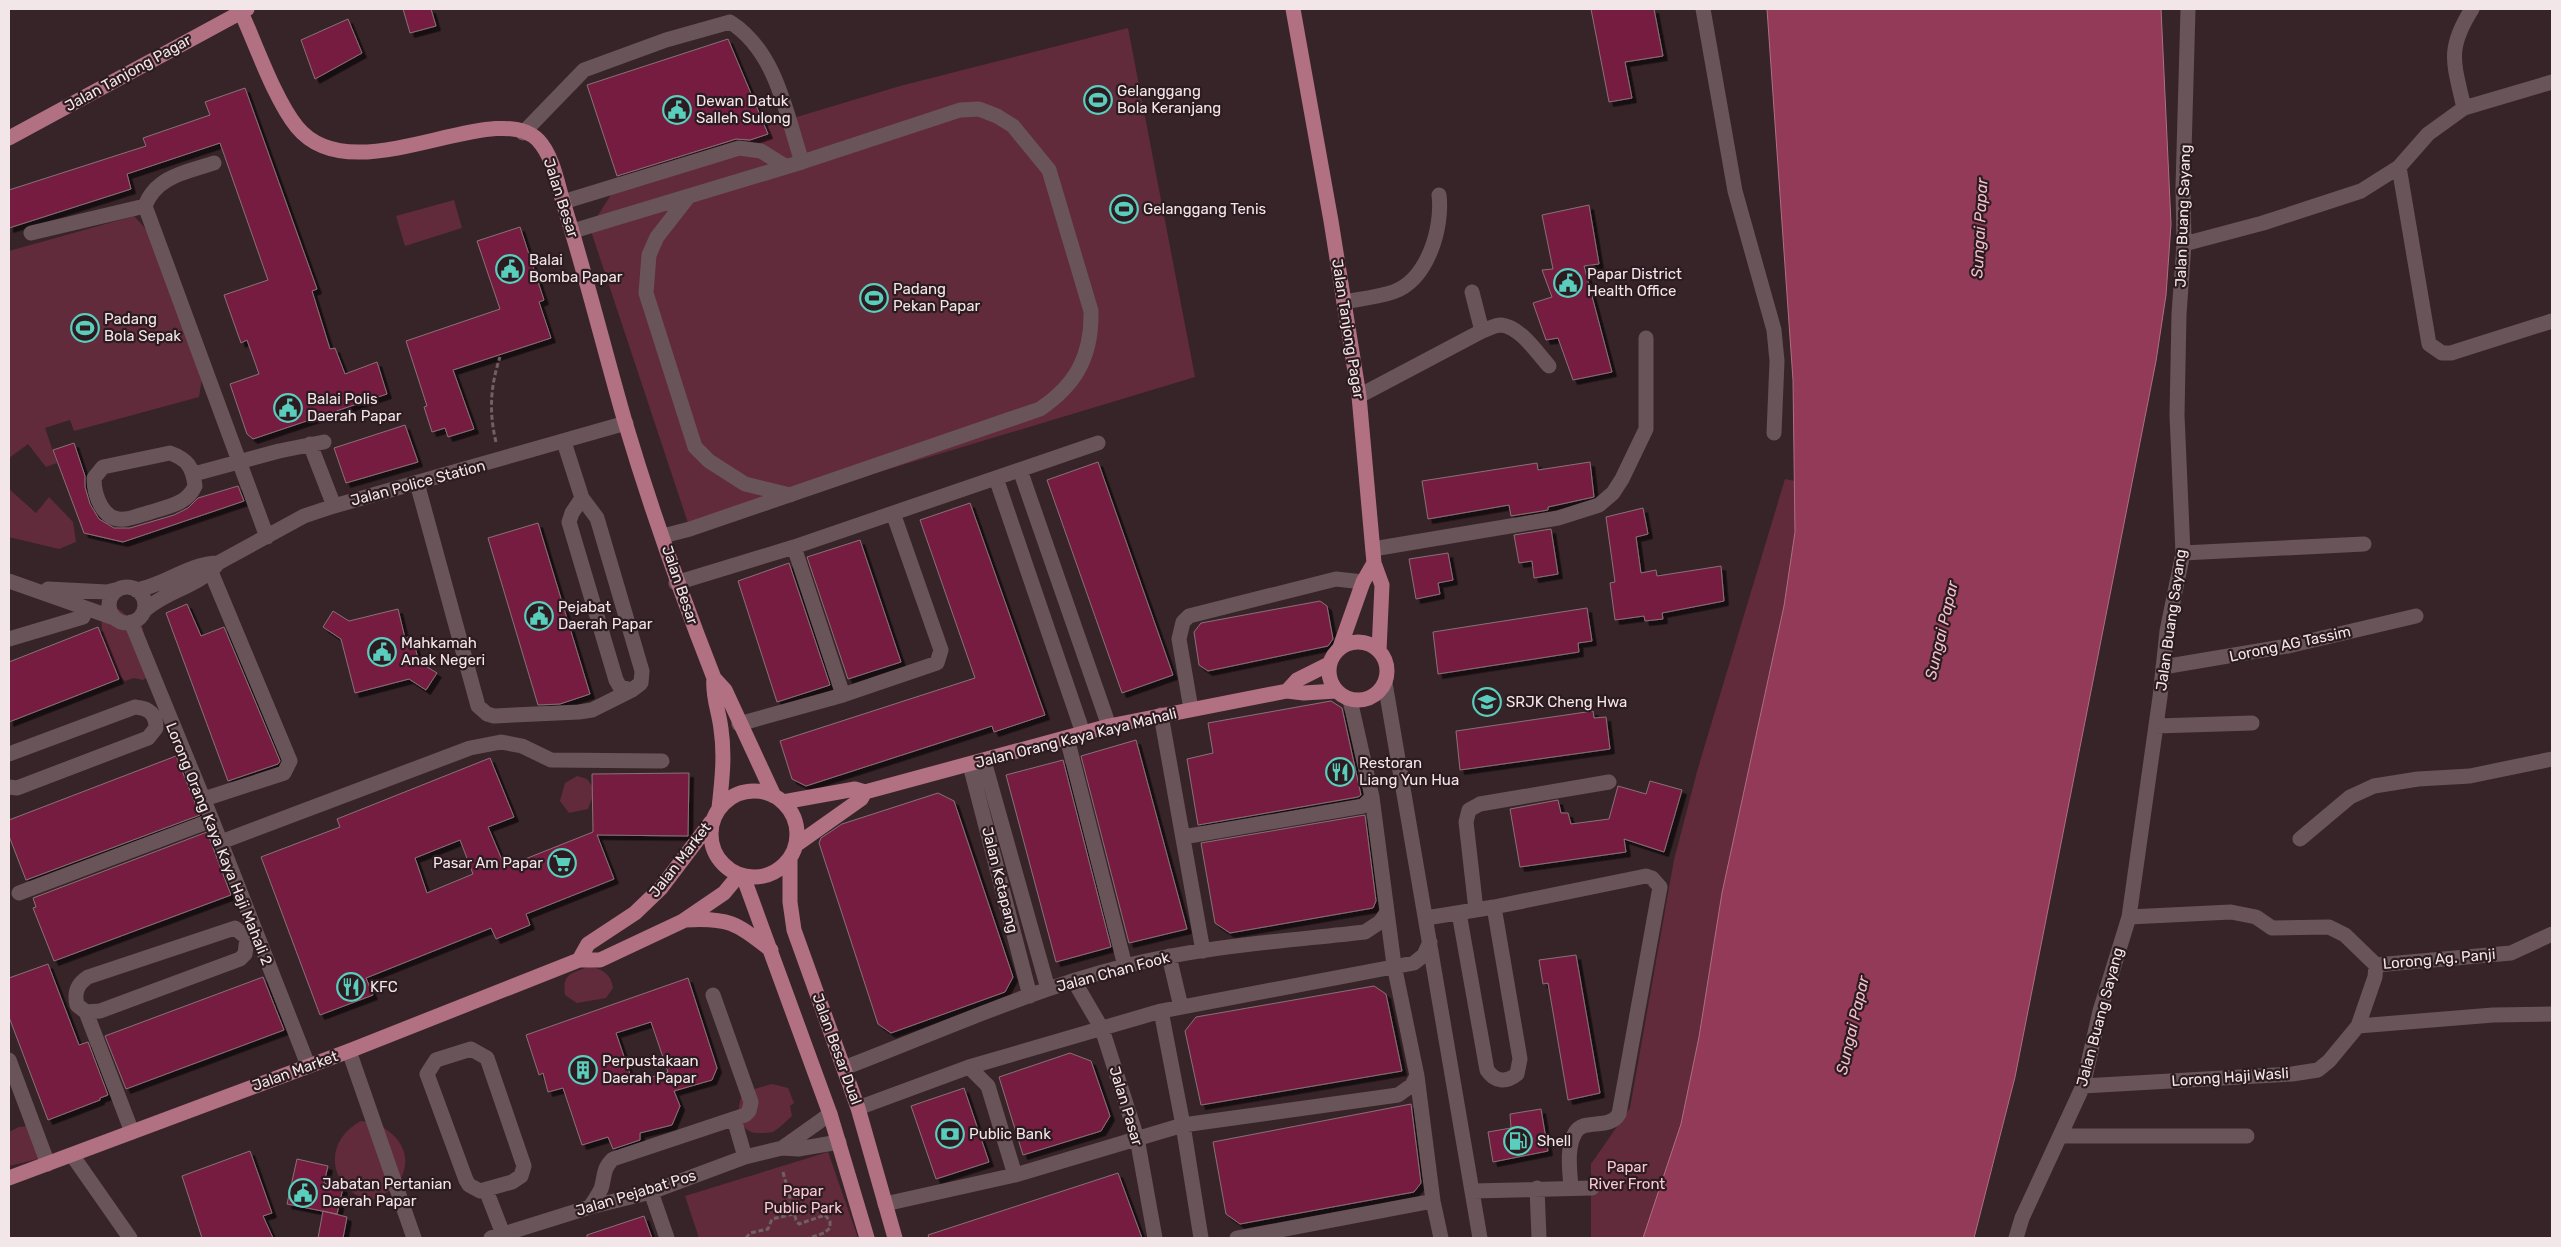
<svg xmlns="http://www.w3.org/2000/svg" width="2561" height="1247" font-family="Rubik,sans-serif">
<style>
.green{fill:#612b3c}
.water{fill:#923a58;stroke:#af6e84}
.building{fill:#741f3f;stroke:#877176;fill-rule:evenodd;filter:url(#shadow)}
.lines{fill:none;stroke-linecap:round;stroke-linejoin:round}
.path{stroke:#705f63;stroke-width:3;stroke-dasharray:5 2.5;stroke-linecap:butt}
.minor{stroke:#695459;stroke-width:15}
.major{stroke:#b17183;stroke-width:15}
.labels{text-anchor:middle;stroke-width:4.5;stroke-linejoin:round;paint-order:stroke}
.street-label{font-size:15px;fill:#f3e6e9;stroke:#2c1b20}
.poi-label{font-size:15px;fill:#f3e6e9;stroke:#2c1b20;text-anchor:start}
.park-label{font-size:15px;fill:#fac7d4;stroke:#2c1b20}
.water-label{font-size:16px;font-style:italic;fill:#f1beca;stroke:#2c1b20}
</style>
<defs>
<filter id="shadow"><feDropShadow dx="4.5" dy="4.5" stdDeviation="0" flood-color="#0009"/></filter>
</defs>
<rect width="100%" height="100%" fill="#372429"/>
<!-- green -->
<path class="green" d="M1128,28l67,349 -505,152 -100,-301 34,-54 156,-52 120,-36z
M454,200l8,28 -57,18 -9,-30z
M134,216l19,21 49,141 -3,19 -125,34 -4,-11 -25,8 12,35 -11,4 -18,-23 -19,14v-207z
M1785,479l10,2v51l-11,74 -62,287 -23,144 -18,87 -38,114h-52v-74l39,-56 44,-248 24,-92z
M9,489l27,24 13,-16 24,25 3,20 -17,7 -50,-12z
M113,607c13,4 16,15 29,19l11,48 -10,6 -9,-2 -9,3c-23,-21 -22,-40 -24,-68l5,-5z
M577,776l10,3 8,11 -7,19 -19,4 -9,-12 5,-18z
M590,966c13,4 21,8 23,22l-7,10 -29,5 -12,-8c-3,-23 7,-21 25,-29z
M772,1084l16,4 6,15 -4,3 2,10c-6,5 -12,12 -19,16 -3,1 -8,1 -12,1 -23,2 -27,-25 -17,-41z
M361,1121c30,2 57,31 38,60 -5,9 -20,16 -29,20 -42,-13 -48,-59 -9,-80z
M27,1126l15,27 -5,6 -28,7v-34l10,-5z
M828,1152l30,86h-159l-14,-42z"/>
<!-- water -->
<path class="water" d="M1767,9h394l10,215 -5,71 -10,66 -141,716 -41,161h-331l38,-114 18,-87 23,-144 62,-287 11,-74 -2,-152z"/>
<!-- building -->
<path class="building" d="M403,9h28l5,17 -26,7z
M1591,9h63l9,47 -38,6 7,36 -23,4z
M348,19l14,34 -47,26 -14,-39z
M728,39l40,95 -18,6 -14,-1 -119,37 -30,-91z
M245,88l72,201 -5,2 18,58 5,-1 10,26 32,-12 10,32 -134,45 -6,-5 -17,-50 29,-10 -12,-34 -6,3 -17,-48 44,-15 -48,-137 -93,31 4,15 -122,39v-38l137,-44 -3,-8 67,-23 -5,-13z
M1589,205l10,59 -15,2 28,106 -39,8 -15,-42 -12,2 -13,-37 19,-6 -10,-27 11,-1 -11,-54z
M520,227l24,73 -5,2 12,36 -98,32 21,59 -26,8 -3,-9 -13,4 -8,-25 3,-1 -21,-65 94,-32 -23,-68z
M405,425l13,37 -72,21 -12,-35z
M74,443l11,33v11l5,17 9,15 15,9h16l44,-13 14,-7 10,-10 40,-12 6,15 -121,41 -39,-9 -31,-83z
M1098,462l75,213 -51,18 -75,-213z
M1590,462l4,35 -46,10v3l-37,6 -2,-11 -81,14 -6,-38 115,-18 1,7z
M970,503l75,212 -51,17 -2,-6 -186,60 -14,-7 -12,-38 195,-63 -55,-158z
M1643,508l5,26 -12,3 5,36 15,-3 1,6 64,-10 3,35 -62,12 1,6 -18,2 -1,-5 -29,4 -5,-37 5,-1 -9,-65z
M538,523l52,171 -30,10 -22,1 -50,-167z
M1551,529l7,45 -24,4 -2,-17 -13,2 -5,-28z
M860,540l41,122 -53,17 -41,-122z
M1448,553l5,27 -15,3 2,11 -24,5 -7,-40z
M789,563l41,122 -53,17 -39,-121z
M1320,601l7,5 6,33 -5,7 -120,25 -9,-6 -5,-33 7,-9z
M187,604l14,32 23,-9 56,134 -2,3 -50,17 -62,-168z
M1587,608l5,33 -14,2 1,9 -141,22 -5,-42z
M398,609l7,29 7,-2 7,26 18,11 -11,17 -17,-11 -54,14 -14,-54 -18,-12 10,-16 16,10z
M98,627l21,52 -110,43v-60z
M1331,701l11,7 19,87 -3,2 -160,28 -11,-66 26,-6 -5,-30z
M1593,711l1,7 12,-1 4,32 -150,21 -4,-39z
M1136,740l51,189 -58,14 -48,-187z
M176,756l24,59 -174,65 -17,-44v-16z
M490,758l24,59 -26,10 17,40 88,-35 -1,-58 97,-1 -1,63 -91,-1 17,44 -88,35 4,11 -34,14 -5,-11 -125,50 7,17 -53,20 -59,-158 79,-30 -3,-8zM460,840l13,34 -46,19 -12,-35z
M1063,760l48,187 -55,15 -50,-187z
M1650,781l32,9 -18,62 -40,-13 2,13 -106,15 -10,-58 48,-9 3,13h7l3,11 38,-5 9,-33 28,8z
M938,793l16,8 59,176 -8,15 -114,41 -13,-9 -59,-181 2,-5 21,-14z
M1365,815l11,86 -3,7 -143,25 -15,-10 -14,-80z
M207,832l24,63 -177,66 -21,-53 3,-1 -3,-9z
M1576,955l24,138 -32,7 -20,-117 -5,1 -4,-24z
M48,964l31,81 9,-3 20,53 -8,3v2l-52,20 -39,-103v-39z
M263,977l21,53 -158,59 -21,-53z
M688,978l29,90 -5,12 -38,11 6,15 -8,19 -32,8v7l-27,9 -5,-12 -26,8 -19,-57 -15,4 -5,-19 -4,2 -13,-40zM651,1022l17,50 -35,11 -17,-50z
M1374,986l12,8 16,77 -201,34 -16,-74 11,-14z
M1070,1053l21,8 19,55 -9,15 -78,24 -24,-78z
M964,1088l25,74 -53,17 -25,-73z
M1411,1104l10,79 -7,9 -174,32 -14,-10 -13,-72z
M1541,1109l7,42 -55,11 -5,-30 23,-4 -1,-14z
M250,1151l22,62 -9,3 10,22h-71l-20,-62z
M297,1159l31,7 -4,17 19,5 -6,26 -50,-10z
M1118,1173l24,65h-213l-1,-3z
M323,1211l24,6 -4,21h-25z
M644,1216l8,22h-65v-3z"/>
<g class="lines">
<!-- path -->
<path class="path" d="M496,442c-7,-29 -6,-55 4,-85
M783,1172l13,48 3,4 26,-9 5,6v7l-6,5 -15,5
M746,1238l4,-5 18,-4 4,-10 22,-5"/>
<!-- minor -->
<path class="minor" d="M1703,9l32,182 39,139 3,31 -3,72
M2464,108c-10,-45 -18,-58 8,-99
M523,133l61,-63 82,-30 64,-18c46,29 56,91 72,140
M214,163c-27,9 -58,13 -69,43l122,331
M2399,167l30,177 13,9h9l101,-32
M689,196l-32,41 -8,18 -3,38 49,154 14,14 36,23 45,11
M563,202l176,-54 22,3 24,15
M573,231l229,-69 158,-52 19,-1 18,7 16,10 36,44 42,141c1,44 -14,73 -51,98l-350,120 -27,7
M31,233l114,-27
M2184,244l79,-21 98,-32 38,-24 29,-33 36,-26 88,-26
M1344,302c16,-3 34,-5 49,-10 35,-12 50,-65 46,-97
M1482,331c6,-2 13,-6 19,-6 20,2 36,28 48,41
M1359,396l123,-65 -10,-39
M564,442l18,56 15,20 45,153 -1,12 -9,7 -12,-3 -4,-7 -47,-158 3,-9 10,-15
M310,444l24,62
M170,453c17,6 23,14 25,33 -8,18 -26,20 -44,26 -8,2 -17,6 -26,7 -22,3 -31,-23 -31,-41l9,-11z
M1020,470l89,256
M194,474l85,-23 45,-9
M996,478l87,255
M417,483l61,223 9,8 7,2 85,-4 13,-2 40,-20
M794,547l49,148
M1373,549l185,-31 41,-13 14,-12 9,-14 24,-50v-91
M2183,553l181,-9
M9,581l105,37
M676,583l118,-36 304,-104
M109 605a18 18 0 1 1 36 0a18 18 0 1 1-36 0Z
M48,589l59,3 12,-3
M136,590c28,-4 53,-27 82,-27
M144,611c21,-20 57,-25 74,-48l86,-47 30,-10 292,-83
M131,622l81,198 96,245
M9,639l74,-22
M2163,667l125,-21 128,-30
M1385,683l95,555
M1350,700l22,97 22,168 23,111 16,125 8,37
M1191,709l-12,-70 4,-17 6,-6 147,-37 27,3
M1161,715l42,236
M739,724l104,-29 94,-32 4,-13 -48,-137
M2156,726l96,-3
M1067,738l58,228
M9,754l126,-47c14,1 21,7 21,21l-8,10 -131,50 -8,-1
M984,761l64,228
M970,765l60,231
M204,799l80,-26 6,-12 -79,-189
M1183,837l180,-31 9,-9
M2300,839l50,-42 24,-11 44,-7 52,-3 82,-17
M221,842l249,-94 31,-6 21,4 29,14 111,1
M19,893l193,-73
M1476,910l-10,-88 3,-12 11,-6 129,-22
M1459,913l28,157c8,12 19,13 30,4l3,-15 -26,-152
M2129,917l102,-5 25,5 16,11 57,-1 16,8 31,30 135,-12 41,-19
M1426,918l68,-11 152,-31 6,2 8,9 -41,227c-10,17 -35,3 -44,19 -9,16 -5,38 -4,55
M235,928l12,10 -2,16 -5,5 -140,52 -14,1 -9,-7c-3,-12 0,-21 11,-28z
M1169,956l12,51
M1074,981l28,48 35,109 18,100
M1161,1011l22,114 18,113
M86,1012l46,120
M2358,1026l135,-11 59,-1
M471,1049l16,9 37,108 -3,10 -9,6 -32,9 -11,-6 -3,-5 -39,-106 9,-14z
M349,1051l65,187
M9,1060l39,104
M969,1067l19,19 27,89
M844,1068c92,-35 185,-78 281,-102 78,-20 161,-25 240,-34l15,-10 7,-10
M2083,1086l209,-12 26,-4 11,-9 29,-35 17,-49 1,-12
M858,1108l111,-41 192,-56 253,-48 10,-8 6,-13
M734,1119l11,38
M2060,1136h187
M782,1148l48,-34
M72,1155l58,83
M1537,1188l2,50
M486,1190l17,44
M1473,1191l119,-3
M651,1192l16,46
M885,1204l130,-29 168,-50 215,-30 14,-10 5,-9
M590,1207c4,-6 8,-12 11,-18 4,-11 1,-20 12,-30l132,-44 4,-4 2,-9 -38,-107
M491,1238l99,-31 61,-15 94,-35 37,-9 16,1 41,-7
M1237,1238l196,-37
M2016,1238l6,-20 61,-132 17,-75 29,-94 31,-220 7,-66 16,-78 -6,-138 2,-101 5,-70 -1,-57 5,-178"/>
<!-- major -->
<path class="major" d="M1293,9l38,212 28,175 15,167 8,22 -3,66
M241,12c15,33 34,88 56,115 56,69 197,-31 241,13 15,16 19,42 25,62 23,73 41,147 62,220 26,87 56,172 89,256l11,12 49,106
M9,138l238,-129
M1329 671a29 29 0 1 1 58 0a29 29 0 1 1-58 0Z
M1340,647l23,-65 11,-19
M714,678c-2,18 5,33 7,51 4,26 1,52 -2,79
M1287,691l10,-11 32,-16
M711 834a43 43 0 1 1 86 0a43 43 0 1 1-86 0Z
M783,802l72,-13 10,3 244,-66 178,-35 17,2 32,-2
M796,845l65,-46 4,-7
M790,859v43l4,28 64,178 37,130
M743,876l87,238 37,124
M685,920c45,-3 52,4 86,30
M579,960l9,-16 47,-31 26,-25 50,-66
M9,1178l340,-127 230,-91h21l83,-39 41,-28 15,-18"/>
</g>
<!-- icons -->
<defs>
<symbol id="stadium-ring" viewBox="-11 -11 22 22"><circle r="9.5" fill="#2c1b20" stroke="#5acebc" stroke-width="1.5"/><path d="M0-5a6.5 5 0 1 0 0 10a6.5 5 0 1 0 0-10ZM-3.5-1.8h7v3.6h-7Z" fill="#5acebc"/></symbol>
<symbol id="civic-ring" viewBox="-11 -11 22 22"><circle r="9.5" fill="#2c1b20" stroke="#5acebc" stroke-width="1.5"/><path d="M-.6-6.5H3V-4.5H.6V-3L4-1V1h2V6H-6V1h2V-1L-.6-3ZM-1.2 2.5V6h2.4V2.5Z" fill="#5acebc"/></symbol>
<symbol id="school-ring" viewBox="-11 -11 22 22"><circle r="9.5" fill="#2c1b20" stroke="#5acebc" stroke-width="1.5"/><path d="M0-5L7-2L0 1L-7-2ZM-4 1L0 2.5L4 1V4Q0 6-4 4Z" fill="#5acebc"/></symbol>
<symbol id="restaurant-ring" viewBox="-11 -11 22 22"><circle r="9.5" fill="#2c1b20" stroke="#5acebc" stroke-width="1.5"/><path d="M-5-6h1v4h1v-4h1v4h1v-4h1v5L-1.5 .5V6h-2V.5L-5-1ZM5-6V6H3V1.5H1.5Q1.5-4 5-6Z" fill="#5acebc"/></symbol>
<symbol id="supermarket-ring" viewBox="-11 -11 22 22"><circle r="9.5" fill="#2c1b20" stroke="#5acebc" stroke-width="1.5"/><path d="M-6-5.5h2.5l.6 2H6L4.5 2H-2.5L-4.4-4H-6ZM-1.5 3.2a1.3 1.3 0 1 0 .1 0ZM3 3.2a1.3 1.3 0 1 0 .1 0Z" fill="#5acebc"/></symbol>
<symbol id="building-ring" viewBox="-11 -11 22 22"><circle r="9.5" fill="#2c1b20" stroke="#5acebc" stroke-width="1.5"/><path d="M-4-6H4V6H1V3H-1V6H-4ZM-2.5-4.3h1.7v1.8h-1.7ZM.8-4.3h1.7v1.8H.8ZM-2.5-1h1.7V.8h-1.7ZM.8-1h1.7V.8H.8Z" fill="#5acebc"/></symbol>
<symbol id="bank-ring" viewBox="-11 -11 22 22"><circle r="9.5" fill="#2c1b20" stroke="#5acebc" stroke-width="1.5"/><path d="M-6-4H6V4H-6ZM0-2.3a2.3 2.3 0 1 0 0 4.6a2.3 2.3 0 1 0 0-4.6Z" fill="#5acebc"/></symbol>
<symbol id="fuel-ring" viewBox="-11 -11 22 22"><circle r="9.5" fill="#2c1b20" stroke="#5acebc" stroke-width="1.5"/><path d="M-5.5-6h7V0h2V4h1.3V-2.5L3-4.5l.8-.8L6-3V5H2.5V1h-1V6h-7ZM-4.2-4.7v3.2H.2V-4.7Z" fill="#5acebc"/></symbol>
</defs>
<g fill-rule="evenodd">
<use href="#stadium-ring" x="1082" y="84" width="32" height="32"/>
<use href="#civic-ring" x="661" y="94" width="32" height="32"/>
<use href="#stadium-ring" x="1108" y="193" width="32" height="32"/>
<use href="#civic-ring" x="494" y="253" width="32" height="32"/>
<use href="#civic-ring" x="1552" y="267" width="32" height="32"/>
<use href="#stadium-ring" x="858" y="282" width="32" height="32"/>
<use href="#stadium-ring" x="69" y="312" width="32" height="32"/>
<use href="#civic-ring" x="272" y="392" width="32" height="32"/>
<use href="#civic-ring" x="523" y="600" width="32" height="32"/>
<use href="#civic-ring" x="366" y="636" width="32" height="32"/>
<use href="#school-ring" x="1471" y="686" width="32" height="32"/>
<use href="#restaurant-ring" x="1324" y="756" width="32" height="32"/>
<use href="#supermarket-ring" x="546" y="847" width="32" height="32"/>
<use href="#restaurant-ring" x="335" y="971" width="32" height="32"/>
<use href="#building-ring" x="567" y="1054" width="32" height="32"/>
<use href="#bank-ring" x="934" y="1118" width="32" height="32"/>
<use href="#fuel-ring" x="1502" y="1125" width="32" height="32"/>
<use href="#civic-ring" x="287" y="1177" width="32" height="32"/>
</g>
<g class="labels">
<!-- street labels -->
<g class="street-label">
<text transform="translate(128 73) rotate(-29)" y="5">Jalan Tanjong Pagar</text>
<text transform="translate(561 198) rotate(72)" y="5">Jalan Besar</text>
<text transform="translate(2183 216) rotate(-88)" y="5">Jalan Buang Sayang</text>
<text transform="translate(1348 329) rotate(81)" y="5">Jalan Tanjong Pagar</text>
<text transform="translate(418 483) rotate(-15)" y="5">Jalan Police Station</text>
<text transform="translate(680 585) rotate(71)" y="5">Jalan Besar</text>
<text transform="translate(2171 620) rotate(-82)" y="5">Jalan Buang Sayang</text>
<text transform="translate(2290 644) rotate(-12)" y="5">Lorong AG Tassim</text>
<text transform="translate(1076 738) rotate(-14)" y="5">Jalan Orang Kaya Kaya Mahali</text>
<text transform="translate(219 844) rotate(68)" y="5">Lorong Orang Kaya Kaya Haji Mahali 2</text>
<text transform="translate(680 860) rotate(-52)" y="5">Jalan Market</text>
<text transform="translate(1000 880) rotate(76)" y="5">Jalan Ketapang</text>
<text transform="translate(2439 959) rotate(-5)" y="5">Lorong Ag. Panji</text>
<text transform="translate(1113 972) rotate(-15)" y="5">Jalan Chan Fook</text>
<text transform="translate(2100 1017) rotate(-75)" y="5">Jalan Buang Sayang</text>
<text transform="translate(837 1049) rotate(70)" y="5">Jalan Besar Dual</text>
<text transform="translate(295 1071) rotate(-20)" y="5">Jalan Market</text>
<text transform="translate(2230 1077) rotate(-4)" y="5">Lorong Haji Wasli</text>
<text transform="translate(1126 1106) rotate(73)" y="5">Jalan Pasar</text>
<text transform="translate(636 1193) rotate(-17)" y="5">Jalan Pejabat Pos</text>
</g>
<!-- poi labels -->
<g class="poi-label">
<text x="1117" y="96">Gelanggang<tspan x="1117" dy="17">Bola Keranjang</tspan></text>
<text x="696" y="106">Dewan Datuk<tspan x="696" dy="17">Salleh Sulong</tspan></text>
<text x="1143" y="214">Gelanggang Tenis</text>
<text x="529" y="265">Balai<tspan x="529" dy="17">Bomba Papar</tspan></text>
<text x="1587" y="279">Papar District<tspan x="1587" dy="17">Health Office</tspan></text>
<text x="893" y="294">Padang<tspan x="893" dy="17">Pekan Papar</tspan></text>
<text x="104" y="324">Padang<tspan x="104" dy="17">Bola Sepak</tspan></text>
<text x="307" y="404">Balai Polis<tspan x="307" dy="17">Daerah Papar</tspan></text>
<text x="558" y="612">Pejabat<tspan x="558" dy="17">Daerah Papar</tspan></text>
<text x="401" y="648">Mahkamah<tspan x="401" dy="17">Anak Negeri</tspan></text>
<text x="1506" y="707">SRJK Cheng Hwa</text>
<text x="1359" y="768">Restoran<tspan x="1359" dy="17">Liang Yun Hua</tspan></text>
<text x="543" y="868" text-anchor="end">Pasar Am Papar</text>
<text x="370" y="992">KFC</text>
<text x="602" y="1066">Perpustakaan<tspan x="602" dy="17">Daerah Papar</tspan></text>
<text x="969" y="1139">Public Bank</text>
<text x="1537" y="1146">Shell</text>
<text x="322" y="1189">Jabatan Pertanian<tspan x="322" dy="17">Daerah Papar</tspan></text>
</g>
<!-- park labels -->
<g class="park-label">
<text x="1627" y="1172">Papar<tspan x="1627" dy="17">River Front</tspan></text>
<text x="803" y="1196">Papar<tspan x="803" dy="17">Public Park</tspan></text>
</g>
<!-- water labels -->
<g class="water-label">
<text transform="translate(1979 228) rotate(-87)" y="6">Sungai Papar</text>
<text transform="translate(1941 630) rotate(-77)" y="6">Sungai Papar</text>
<text transform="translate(1852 1025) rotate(-77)" y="6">Sungai Papar</text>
</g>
</g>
<!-- border -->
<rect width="2561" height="1247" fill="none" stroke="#f3e6e9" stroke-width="20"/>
</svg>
